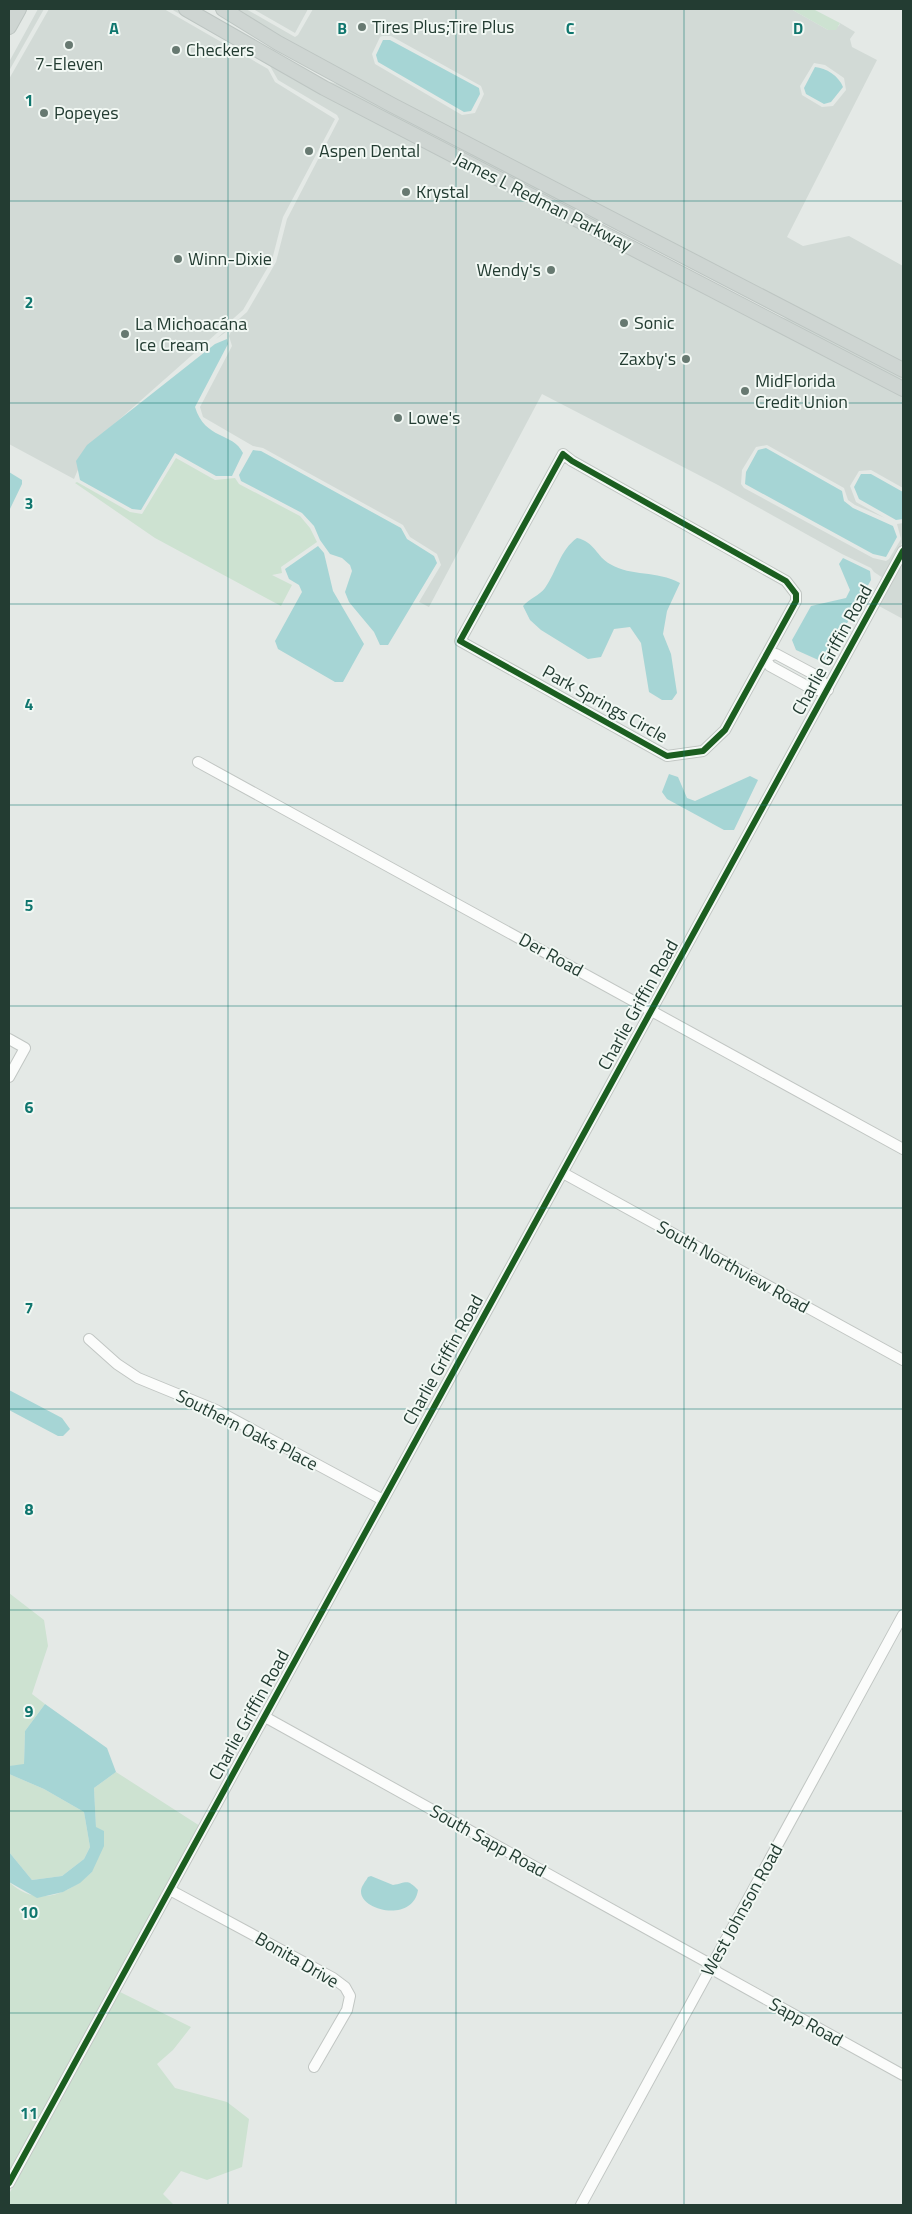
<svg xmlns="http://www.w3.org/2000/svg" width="912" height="2214" font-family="'Titillium Web',sans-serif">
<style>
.built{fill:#d2dad6;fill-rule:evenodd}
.green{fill:#cde2d1}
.water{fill:#a6d5d5}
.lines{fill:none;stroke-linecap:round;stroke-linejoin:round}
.minor-casing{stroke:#c1c6c3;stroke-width:12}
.major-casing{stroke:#bdc5c2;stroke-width:16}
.minor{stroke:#fbfcfb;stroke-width:10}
.major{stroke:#ced5d2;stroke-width:14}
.cycleway-casing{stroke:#f2f8f4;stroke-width:9}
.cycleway{stroke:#1b5e20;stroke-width:6}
.grid{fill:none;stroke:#0f766e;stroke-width:1;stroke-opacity:0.55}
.poi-dot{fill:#677971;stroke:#f2f8f4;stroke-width:2}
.labels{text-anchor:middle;stroke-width:4;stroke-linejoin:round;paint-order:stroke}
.poi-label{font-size:18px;fill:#233c32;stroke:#f2f8f4;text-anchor:start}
.street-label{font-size:18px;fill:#233c32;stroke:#f2f8f4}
.grid-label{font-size:16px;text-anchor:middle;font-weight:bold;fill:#0f766e;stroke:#f2f8f4;stroke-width:4;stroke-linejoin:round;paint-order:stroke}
</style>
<rect width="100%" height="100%" fill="#e4e9e6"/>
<!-- built -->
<path class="built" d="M38,9h6l-35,62v-9z
M49,9h115l104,60 7,13 60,37 -52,98 -11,43 -29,50 -156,138 -13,31 -65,-35v-365z
M171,9h6l63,36 663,348v95l-32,-18 -12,1 -9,15 6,16 29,16 -30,-13 -7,-5 -4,-12 -77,-43 -11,2 -14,23 -1,14 3,4 129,70 13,3 3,-2 12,-20 -4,-15 6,-1v18l-20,37 -9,-6 -3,-4 -29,-14 -124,-69 -176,-91 -113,213 -10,-5 22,-37 -4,-11 -27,-17 -7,-12 -140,-77 -10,-2 -50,-29 -3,-10 32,-61 -3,-10 4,-9 -17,12 31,-27 29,-50 11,-43 52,-100 -2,-4 -59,-35 -8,-14z
M231,9h15l49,28 3,-2 15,-26h478l37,21 11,-4 1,-3 15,9 -5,7 2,8 25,13 -90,177 16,9 46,-10 54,30v99l-509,-264zM382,36h9l90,50 3,8 -9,19 -13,2 -87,-51 -3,-10 8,-17zM814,63l11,2 19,13 2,12 -13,16 -11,1 -20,-12 -2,-9z
M253,9h55l-13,24z
M320,79l34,10 256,135 -19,-2z
M770,315l28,6 105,54v9z
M903,562v57l-24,-13z"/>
<!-- green -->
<path class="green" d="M791,9h22l27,14 -4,7h-8z
M176,458l39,22 20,-2 4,6 61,32 10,12 7,14 -36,25 1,6 -10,2 20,10 -11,21 -126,-68 -80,-55 2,-1 53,30 12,2z
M9,1593l35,27 4,26 -16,48 13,10 -20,27 -1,34 -14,1z
M116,1772l84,54 -191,347v-291c28,26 58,13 83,-10l4,-45 -2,-39z
M9,1774l35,15 40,23 6,35 -6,12 -22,17 -30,4 -23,-28z
M120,1992l71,35 -18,23 -16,14 18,24 52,14 22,17 -7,48 -35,13 -26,-9 -18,23 11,11h-165v-11z"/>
<!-- water -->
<path class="water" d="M383,40h7l89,48 1,6 -9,17 -7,1 -86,-50 -2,-7z
M815,67c11,1 24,9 28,20l-12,15 -7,2 -18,-10 -2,-6z
M227,339l1,5 -33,63c10,33 38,25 48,46l-11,23h-16l-41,-23 -34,57 -9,-1 -52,-29 -4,-19 11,-16 128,-101z
M766,448l76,43 2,10 9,7 40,18 4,11 -11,20 -13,-3 -128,-70 1,-12 12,-22z
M253,450l8,1 140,77 6,11 27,17 3,7 -49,82h-8l-6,-13 -25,-30 -4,-10 7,-21 -2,-6 -8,-7 -12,-4 -10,-14 -6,-14 -12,-13 -61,-32 -2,-6z
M9,472l13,8v4l-13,27z
M861,474h10l32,18v27l-7,1 -37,-21 -5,-12z
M577,538c18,4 19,18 33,26 22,13 46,6 70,19l-13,28 -4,23 8,20 6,39 -5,7h-10l-13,-8 -8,-49 -11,-16 -16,2 -13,28 -13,2 -47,-29 -11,-10 -7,-14c6,-7 17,-11 22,-18 12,-17 15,-38 32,-50z
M318,546l6,7 9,38 31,53 -21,38h-8l-57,-33 -3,-8 27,-49 -3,-7 -10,-6 -4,-10z
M843,558l27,13 1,9 -46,83 -29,-13 -4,-10 19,-34 35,-8 4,-8 -11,-26z
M669,774l9,3 9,21 8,3 55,-25 8,4 -24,50h-10l-57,-31 -5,-7z
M9,1390l53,28 8,11 -7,7h-5l-49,-26z
M45,1704l62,44 9,24 -22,16 2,39 8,4v15l-12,26 -12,11 -17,9 -26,6 -28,-16v-30l23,28 30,-4 22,-17 6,-12 -6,-35 -40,-23 -35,-15v-8l15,-2 1,-33z
M371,1876l22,9c13,-2 14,-7 25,5 -5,33 -58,21 -57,1 0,-5 5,-10 7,-14z"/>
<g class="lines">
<defs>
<path id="minor" d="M563,454l9,7 214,120 10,13v7l-71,129 -22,21 -36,5 -207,-115z
M776,654l43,23 9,13h-14l-44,-24 -5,-9z
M198,762l705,387
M9,1039l16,9 -16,29
M563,1173l340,187
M89,1339l28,25 21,14 78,32 167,90
M265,1717l447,248 5,7 186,103
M170,1890l163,88 12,9 5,9 -3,14 -33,57
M9,2183l894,-1632
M581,2205l322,-590"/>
<path id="major" d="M186,9l138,79 579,301
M223,9l55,34 114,62 511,265
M9,27l10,-18"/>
</defs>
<!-- minor casing -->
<use href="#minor" class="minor-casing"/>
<!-- major casing -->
<use href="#major" class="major-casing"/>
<!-- minor -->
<use href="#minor" class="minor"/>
<!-- major -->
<use href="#major" class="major"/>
<defs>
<path id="cycleway" d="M563,454l9,7 214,120 10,13v7l-71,129 -22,21 -36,5 -207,-115z
M9,2183l894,-1632"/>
</defs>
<!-- cycleway casing -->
<use href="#cycleway" class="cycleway-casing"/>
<!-- cycleway -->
<use href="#cycleway" class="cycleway"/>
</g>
<!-- grid -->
<path class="grid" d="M228,9v2196M456,9v2196M684,9v2196M9,201h894M9,403h894M9,604h894M9,805h894M9,1006h894M9,1208h894M9,1409h894M9,1610h894M9,1811h894M9,2013h894"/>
<!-- markers -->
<g class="poi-dot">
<circle cx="362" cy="27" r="5"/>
<circle cx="69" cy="45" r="5"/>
<circle cx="176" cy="50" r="5"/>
<circle cx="44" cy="113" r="5"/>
<circle cx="309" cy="151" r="5"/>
<circle cx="406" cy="192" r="5"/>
<circle cx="178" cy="259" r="5"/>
<circle cx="551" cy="270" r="5"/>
<circle cx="624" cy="323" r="5"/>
<circle cx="125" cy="334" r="5"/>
<circle cx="686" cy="359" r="5"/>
<circle cx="745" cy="391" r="5"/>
<circle cx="398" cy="418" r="5"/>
</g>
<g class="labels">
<!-- poi labels -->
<g class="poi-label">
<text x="372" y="33">Tires Plus;Tire Plus</text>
<text x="186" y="56">Checkers</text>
<text x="69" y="70" text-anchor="middle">7-Eleven</text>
<text x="54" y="119">Popeyes</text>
<text x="319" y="157">Aspen Dental</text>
<text x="416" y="198">Krystal</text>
<text x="188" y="265">Winn-Dixie</text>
<text x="541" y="276" text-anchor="end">Wendy's</text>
<text x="634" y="329">Sonic</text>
<text x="135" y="330">La Michoacána<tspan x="135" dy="21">Ice Cream</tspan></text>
<text x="676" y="365" text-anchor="end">Zaxby's</text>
<text x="755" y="387">MidFlorida<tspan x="755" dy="21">Credit Union</tspan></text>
<text x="408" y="424">Lowe's</text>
</g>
<!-- street labels -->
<g class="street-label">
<text transform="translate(543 202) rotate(27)" y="6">James L Redman Parkway</text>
<text transform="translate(832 650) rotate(-61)" y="6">Charlie Griffin Road</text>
<text transform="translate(605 704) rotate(29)" y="6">Park Springs Circle</text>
<text transform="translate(551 955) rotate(29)" y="6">Der Road</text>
<text transform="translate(638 1005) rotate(-61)" y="6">Charlie Griffin Road</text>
<text transform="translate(733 1267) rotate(29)" y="6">South Northview Road</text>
<text transform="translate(443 1360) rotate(-61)" y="6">Charlie Griffin Road</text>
<text transform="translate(247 1430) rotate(27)" y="6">Southern Oaks Place</text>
<text transform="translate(249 1715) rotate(-61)" y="6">Charlie Griffin Road</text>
<text transform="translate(488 1841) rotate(29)" y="6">South Sapp Road</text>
<text transform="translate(742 1910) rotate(-61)" y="6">West Johnson Road</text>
<text transform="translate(297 1960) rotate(30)" y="6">Bonita Drive</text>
<text transform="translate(806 2022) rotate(29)" y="6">Sapp Road</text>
</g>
</g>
<g class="grid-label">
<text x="114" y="34">A</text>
<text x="342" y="34">B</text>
<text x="570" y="34">C</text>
<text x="798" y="34">D</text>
<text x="29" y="106">1</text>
<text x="29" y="308">2</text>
<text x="29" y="509">3</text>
<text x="29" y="710">4</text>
<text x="29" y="911">5</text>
<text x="29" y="1113">6</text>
<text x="29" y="1314">7</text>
<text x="29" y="1515">8</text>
<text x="29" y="1717">9</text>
<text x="29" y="1918">10</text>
<text x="29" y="2119">11</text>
</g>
<!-- border -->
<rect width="912" height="2214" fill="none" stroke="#233c32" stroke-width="20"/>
</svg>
